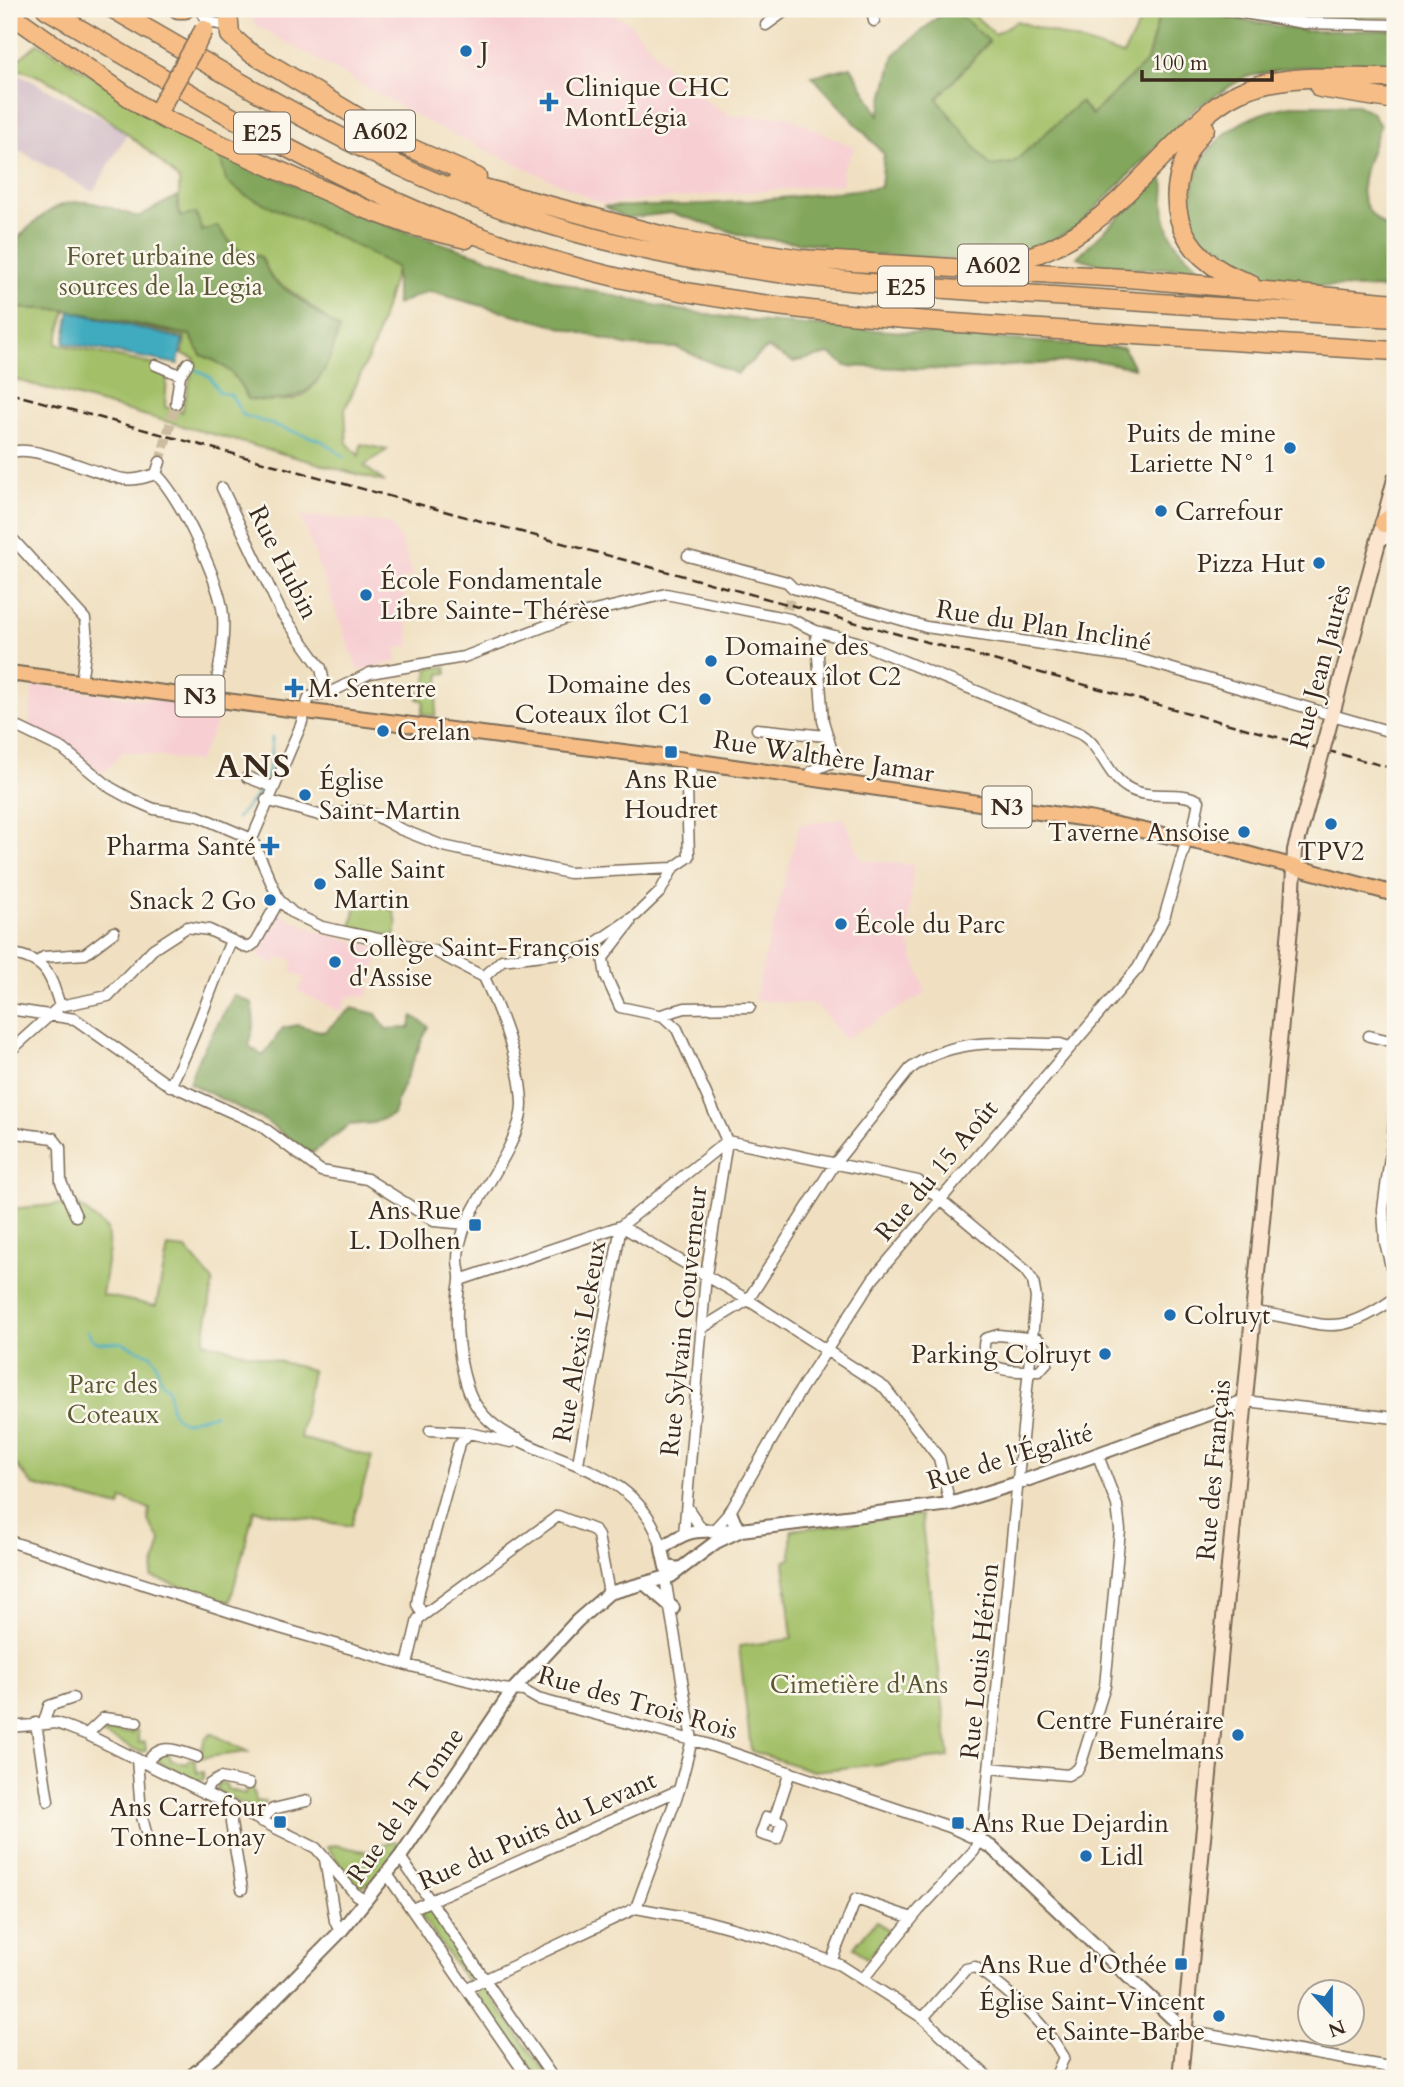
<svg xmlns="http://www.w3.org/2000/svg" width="1404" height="2087" font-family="Cardo,serif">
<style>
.built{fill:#f7cfd3}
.industrial{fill:#d2bdc7}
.green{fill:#a3c068;stroke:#6f7543;stroke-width:2}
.forest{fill:#82a65c;stroke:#5e683d;stroke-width:2}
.water{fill:#40abbf;stroke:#3e6a6e;stroke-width:2}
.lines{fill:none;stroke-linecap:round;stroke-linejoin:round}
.stream{stroke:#40abbf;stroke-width:2.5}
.minor-tunnel{stroke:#ccbca0;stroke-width:10;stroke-dasharray:10 5;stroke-linecap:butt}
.minor-casing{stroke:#7a6a57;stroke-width:13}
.tertiary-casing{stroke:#7a6a57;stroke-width:16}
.secondary-casing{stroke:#7a6a57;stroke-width:18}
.primary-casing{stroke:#7a6a57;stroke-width:18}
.motorway-casing{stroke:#7a6a57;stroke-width:21}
.minor{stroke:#fff;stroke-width:10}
.tertiary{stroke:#fff;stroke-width:12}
.secondary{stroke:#fbe5cf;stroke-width:14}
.primary{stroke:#f6be86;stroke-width:14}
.motorway{stroke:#f6be86;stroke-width:18}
.rail{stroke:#3b2a1e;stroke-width:2.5;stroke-dasharray:10 5;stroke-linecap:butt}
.secondary-bridge-casing{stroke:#7a6a57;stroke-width:18;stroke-linecap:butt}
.motorway-bridge-casing{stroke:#7a6a57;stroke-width:21;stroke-linecap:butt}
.secondary-bridge{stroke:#fbe5cf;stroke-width:14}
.motorway-bridge{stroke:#f6be86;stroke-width:18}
.poi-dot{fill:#1f6fb2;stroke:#fbf7ec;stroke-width:2.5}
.labels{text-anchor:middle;stroke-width:5;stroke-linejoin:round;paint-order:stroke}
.shield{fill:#fbf7ec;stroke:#75685c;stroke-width:2}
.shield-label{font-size:24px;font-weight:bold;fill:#3b2a1e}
.poi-label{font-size:26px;fill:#3b2a1e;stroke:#fbf7ec;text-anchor:start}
.park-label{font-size:26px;fill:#5a5734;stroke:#fbf7ec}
.street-label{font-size:26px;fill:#3b2a1e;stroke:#fbf7ec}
.district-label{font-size:33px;font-weight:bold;letter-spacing:2px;fill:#3b2a1e;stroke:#fbf7ec}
</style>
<rect width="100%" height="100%" fill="#fbf7ec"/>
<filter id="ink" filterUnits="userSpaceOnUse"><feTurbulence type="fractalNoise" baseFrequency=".0143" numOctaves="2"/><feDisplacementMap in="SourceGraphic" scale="14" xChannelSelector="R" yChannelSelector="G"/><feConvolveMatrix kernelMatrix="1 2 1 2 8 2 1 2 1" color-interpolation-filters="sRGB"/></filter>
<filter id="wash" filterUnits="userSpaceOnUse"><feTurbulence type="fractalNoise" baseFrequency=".00686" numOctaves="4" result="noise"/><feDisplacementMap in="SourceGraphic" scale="28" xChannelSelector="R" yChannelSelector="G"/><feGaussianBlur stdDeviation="1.57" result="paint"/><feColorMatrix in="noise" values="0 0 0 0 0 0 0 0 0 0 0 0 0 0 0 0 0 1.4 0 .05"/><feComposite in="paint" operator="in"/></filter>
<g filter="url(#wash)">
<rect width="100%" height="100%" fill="#f0e0c1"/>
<!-- built -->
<path class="built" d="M250,9h353l27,14 54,64 47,29h57l67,32 -13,23 1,13 -240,20 -164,-76 -185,-104z
M300,515l89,8 11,16 13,37 -11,4 8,66 -14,2 1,14 -39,9z
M33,685l190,24 -25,53 -75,-11 -20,23 -33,-24 -42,-21z
M844,818l18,42 51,5 -5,74 18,54 -82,46 -27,-34 -63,-5 45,-175z
M279,913l44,21 58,14 -14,49 -19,-1 -7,16 -43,-21 7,-12 -15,-8 4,-6 -3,-6 -13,-1 -3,7 -18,-9z"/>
<!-- industrial -->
<path class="industrial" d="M9,69l119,63 -35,60 -84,-47z"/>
<!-- green -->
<path class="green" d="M953,9h14l28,25 22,-13 106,34 24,-46h14l-14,52 -55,54 -12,-12 -67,60 -23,3 -53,-67 52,-57z
M1265,9h130v7l-86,3z
M38,43l181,109 124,87 54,28 -23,78 -29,64 2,34 12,13 2,-12 26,6 -23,16 21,16 -376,-104v-70l57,2 -10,34 100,21 11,12 -2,30 17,5 13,-53 -12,-5 2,-17 -87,-21 92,19 11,20c26,9 35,20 47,44 14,0 38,4 50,-1 26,-12 31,-45 41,-69l-41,-33 -26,-17 -11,-22 -26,-9 -18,-22 -15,5 -23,-14v-37c-32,-34 -125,-109 -170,-112z
M446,667l1,6 -7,1 -5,42 -13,-2 2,-13 -6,-2 1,-7h6l3,-24z
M358,898l35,12 4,13 -2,13 -44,-9z
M76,1203l31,26 2,20 -7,46 54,11 12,-59 18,2 27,32 -9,61 108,28 -12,68 72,19 -21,69 -97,-16 -24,92 -79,-25 10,-36 -13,-20 2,-12 -28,-10 -2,8 -87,-22 -21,-25 -3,1v-252z
M921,1515l28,242 -136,14 -62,-20 -12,-105 53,-7 -8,-77 7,-4v-28z
M102,1724l9,1v6l21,3 -1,-4h6l2,13 6,-1 1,9 -6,1 -38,-18 -4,-5z
M211,1734h2l35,18 -49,6 6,-19z
M163,1753l5,1 2,6 17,4 2,-5 6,1 2,13 6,-1 1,7 -8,2 -37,-19 -1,-8z
M218,1782l8,2 1,5 18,5 2,-5 5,-1 4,14 10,-1 -2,7 -7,3 -40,-20z
M393,1841l9,3 -27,36 -13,6 -10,-6 -25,-33 8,-2 34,7z
M429,1906l47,68 -2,6 -9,-1 -43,-62 -1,-8z
M876,1921l13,11 -22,27 -13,-12z
M484,1986l65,92h-15l-57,-83 1,-7z"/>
<!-- forest -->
<path class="forest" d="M947,9h6l36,32 -52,58 53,67 23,-3 67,-61 12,13 55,-54 14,-52h19l126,22 89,-1v38l-101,-1 -49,10 -49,31 -121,121 -48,22 -52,9 -148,-7 -3,-8 -76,-8 -76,-24 -46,5 -23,-12c95,2 184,-8 278,-19l3,-33 -72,-78 39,-9 28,48 15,-60z
M1297,105h60l15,7 8,14c-15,44 -37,79 15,106v57c-55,-3 -135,2 -182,-33 -18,-14 -22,-28 -22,-51 2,-60 49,-92 106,-100z
M219,152l167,73 194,63 92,21 81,12 371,27 10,20 -41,-8 -142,10 -105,-4 -16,-12 -37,8 -26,-14 -30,26 -59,-26 -49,-2 -201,-55 -32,14v-38l-53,-28 -98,-44 -19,-14z
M1161,176c6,10 3,15 3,26 0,31 13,47 35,65l-3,8 -8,3 -12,-10 -63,1 -36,-12z
M177,196l3,21 16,-4 6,18 15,-5 18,22 26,9 11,22 67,50c-14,53 -31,79 -91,70 -12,-24 -21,-35 -47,-44l-11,-20 -124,-25 -57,-2c0,-16 -5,-40 0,-55 3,-11 16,-22 24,-29 37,-35 61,-22 105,-7z
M234,995l18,8 2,20 -5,23 14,10 20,-28 14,-3 27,7 28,-24 24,6 10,15 23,-1 4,-12 15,10 -30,71 -5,18 -20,8 -24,2 -38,29 -47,-34 -75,-37 8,-22z"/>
<!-- water -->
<path class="water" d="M70,311l113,28 -5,25 -114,-21z"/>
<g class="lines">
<!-- stream -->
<path class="stream" d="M194,369l16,8 9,15 12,3 12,20 79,26 22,16
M265,781l5,-17 2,-26
M237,818l24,-28
M87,1331l6,9 8,3 19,-1 31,13 5,6 4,18 9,9c2,16 -2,25 14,34l32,-8"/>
</g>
</g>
<g filter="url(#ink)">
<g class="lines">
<!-- minor-tunnel -->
<path class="minor-tunnel" d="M160,462l16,-59
M787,609l4,-13"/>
<defs>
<path id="minor" d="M201,9c4,13 15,18 28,13l9,-13
M872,9l2,12
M1219,9l85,14 91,2
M766,25l22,-16
M156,365l24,10 -4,28
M180,375l8,-12
M9,453c25,-11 86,22 115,26 11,2 22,-2 32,-5
M156,474c24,22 65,110 67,142 2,26 -5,56 -9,82
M156,474l4,-12
M222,488l59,124 40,56 5,25
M9,535l76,84 2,21 -6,42
M1380,539l15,-3
M688,556l99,26 6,6 133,39 205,30 264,76
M9,723l54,26 48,39 20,11 23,10 44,7 54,23 27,61 14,13 29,14 112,24 50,26c17,37 37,86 38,127 0,32 -34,78 -49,106 -8,15 -15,32 -15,50 0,7 3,15 2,21 -6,32 -3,74 7,105 26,85 167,56 195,163
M757,729l69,7
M247,777l26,10
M808,779l4,-8 21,-9 1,-4 -11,-37 -7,-90
M266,800l53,15 39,-4 13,2 29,16 43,17 126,27 104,-5
M252,839l49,-114 8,-28 24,-6 37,-18 94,-16 105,-40 97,-23 124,25 26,12 41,11 224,92c21,13 26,42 47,54 22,13 50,1 71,13l-8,39
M630,923l-27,35 3,18 14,31 43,9 14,13 50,112
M9,953c37,7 40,18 51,53
M38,962l6,-5 41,-3 29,-22
M484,977l18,-17 73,-9 16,-5 45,-31 24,-23 13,-24 16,-11 -2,-69 6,-27
M9,1009l66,10 89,63 96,43 61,46 46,8 67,42 32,3
M661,1015l24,-7 65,-1
M1369,1036l26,6
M9,1052l51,-46 48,-10 45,-47 34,-22 22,3 39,18 7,-5 24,-43
M1395,1082l-2,53 -10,74 2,33 10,41
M170,1086c26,-49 39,-95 61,-145
M9,1132l44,6 7,9 1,35 15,34
M727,1141l191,40 107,89 8,11 3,17 -53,532 -9,21 -55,59 -56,69
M621,1226l127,74 137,88 54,70 11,46
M460,1280l161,-54 106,-85
M1253,1312c68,7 78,32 142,-14
M702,1328l46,-28 88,-138 74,-93c44,-34 97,-25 150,-25l9,3
M998,1335l40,4 10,11 -1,12 -8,9c-26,0 -62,3 -54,-32z
M1245,1401l150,17
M430,1430l34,2 47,10 8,-3
M578,1463l43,-237
M687,1507l14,21
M713,1531l17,-19 71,-123 72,-110 265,-311 26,-50 23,-79
M684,1535l22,-260 21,-134
M9,1541l271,87 127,37 95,24 22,2 14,8 165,44 247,84 30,14
M423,1615l-6,-11 2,-13 40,-147 10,-11
M407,1665l11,-46 140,-103 36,14 4,6 11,57
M44,1722l5,-16 24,-8
M36,1723l12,78
M9,1727l48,-4 31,12 228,113 40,47 10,6
M87,1734l17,-16 33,4
M137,1759l4,54 8,31
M146,1764c14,-23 30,-14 51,-7
M990,1768l78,7 10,-6 3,-6 24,-77 15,-156 -3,-25 -20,-52
M204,1793l6,-9 10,-6 29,6
M232,1806l-1,17 11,66
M774,1820l8,2 -5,17 -16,-5 6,-17 7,3 16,-48
M260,1821l13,-12 34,-8
M400,1857l153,221
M325,1859l10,62 5,11
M387,1874l141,204
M636,1908l43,-118 13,-50 -27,-162
M412,1909l267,-119
M831,1962l25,-63 56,19
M467,1988l169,-80 70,13 66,18 68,26 83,53 66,60
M923,2018l43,-49 9,-2c36,26 66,52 89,90l-9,21
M1186,2031l209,37"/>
<path id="tertiary" d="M730,1512l5,12 6,6
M680,1569l-14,-2 -4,-18c30,-26 43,-16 79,-19l209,-26 68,-21 227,-82
M645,1584l28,24
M980,1841l11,6 195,184
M189,2078l46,-39 105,-107 60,-75 112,-166 65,-70 32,-28 62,-17 45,-34 25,-12"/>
<path id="secondary" d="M1330,722l65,-243
M1180,2078l112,-1171 3,-57 21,-76"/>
<path id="primary" d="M9,673l684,88 401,59 131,28 170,46"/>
<path id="motorway" d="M46,9c142,83 285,173 441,230 174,63 342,75 524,88 128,8 256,17 384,24
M113,9c140,81 278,166 434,215 160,50 325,61 492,71 119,8 237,16 356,23
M178,9h7
M9,13l134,94 25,14 195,87 50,18 53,13
M229,22l1,13 18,16 156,94 73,32
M1320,88l75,12
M1205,128c-51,60 -32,132 45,155
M457,181l218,58 126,20 339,20 255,24
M996,264c84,-11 127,-69 184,-125 18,-17 35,-35 58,-46 47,-22 106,-14 157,-15
M1384,523l11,-8"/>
</defs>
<!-- minor casing -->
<use href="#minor" class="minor-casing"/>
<!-- tertiary casing -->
<use href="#tertiary" class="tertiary-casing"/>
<!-- secondary casing -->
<use href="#secondary" class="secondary-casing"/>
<!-- primary casing -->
<use href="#primary" class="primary-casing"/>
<!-- motorway casing -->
<use href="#motorway" class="motorway-casing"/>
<!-- minor -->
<use href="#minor" class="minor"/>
<!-- tertiary -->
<use href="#tertiary" class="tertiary"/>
<!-- secondary -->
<use href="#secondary" class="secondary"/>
<!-- primary -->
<use href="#primary" class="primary"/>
<!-- motorway -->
<use href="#motorway" class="motorway"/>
<!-- rail -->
<path class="rail" d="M9,393l1386,376"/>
<defs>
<path id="secondary-bridge" d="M1316,774l14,-52"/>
<path id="motorway-bridge" d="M161,106l43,-76"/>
</defs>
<!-- secondary-bridge casing -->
<use href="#secondary-bridge" class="secondary-bridge-casing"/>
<!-- motorway-bridge casing -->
<use href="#motorway-bridge" class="motorway-bridge-casing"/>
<!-- secondary-bridge -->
<use href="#secondary-bridge" class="secondary-bridge"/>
<!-- motorway-bridge -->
<use href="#motorway-bridge" class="motorway-bridge"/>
</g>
</g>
<!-- markers -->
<g class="poi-dot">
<circle cx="466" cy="51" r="7"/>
<path d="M545.5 91.5h7v7h7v7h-7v7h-7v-7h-7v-7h7z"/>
<circle cx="1290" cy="448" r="7"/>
<circle cx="1161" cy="511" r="7"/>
<circle cx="1319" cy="563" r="7"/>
<circle cx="366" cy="595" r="7"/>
<circle cx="711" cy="661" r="7"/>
<path d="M290.5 677.5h7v7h7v7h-7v7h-7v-7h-7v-7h7z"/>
<circle cx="705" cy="699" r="7"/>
<circle cx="383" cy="731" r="7"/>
<rect x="664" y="745" width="14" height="14" rx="3.5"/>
<circle cx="305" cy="795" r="7"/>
<circle cx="1331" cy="824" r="7"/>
<circle cx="1244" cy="832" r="7"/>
<path d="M266.5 835.5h7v7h7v7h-7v7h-7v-7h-7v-7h7z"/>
<circle cx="320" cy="884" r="7"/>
<circle cx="270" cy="900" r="7"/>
<circle cx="841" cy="924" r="7"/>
<circle cx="335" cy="962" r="7"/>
<rect x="468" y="1218" width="14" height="14" rx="3.5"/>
<circle cx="1170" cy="1315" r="7"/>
<circle cx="1105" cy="1354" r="7"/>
<circle cx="1238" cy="1735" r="7"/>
<rect x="273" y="1815" width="14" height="14" rx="3.5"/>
<rect x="951" y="1816" width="14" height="14" rx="3.5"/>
<circle cx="1086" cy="1856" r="7"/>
<rect x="1174" y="1957" width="14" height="14" rx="3.5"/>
<circle cx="1219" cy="2016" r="7"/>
</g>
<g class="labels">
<!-- shield labels -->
<g class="shield">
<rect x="345" y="110.5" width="70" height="41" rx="5"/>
<rect x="234" y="112.5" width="56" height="41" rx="5"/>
<rect x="958" y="244.5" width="70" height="41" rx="5"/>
<rect x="878" y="266.5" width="56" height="41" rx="5"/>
<rect x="175.5" y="675.5" width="49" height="41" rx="5"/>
<rect x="982.5" y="786.5" width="49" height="41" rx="5"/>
</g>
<g class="shield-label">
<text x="380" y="139">A602</text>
<text x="262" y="141">E25</text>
<text x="993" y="273">A602</text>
<text x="906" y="295">E25</text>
<text x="200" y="704">N3</text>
<text x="1007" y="815">N3</text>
</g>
<!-- poi labels -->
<g class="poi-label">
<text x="480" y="60">J</text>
<text x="565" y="96">Clinique CHC<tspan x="565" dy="30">MontLégia</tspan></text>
<text x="1276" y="442" text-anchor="end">Puits de mine<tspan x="1276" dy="30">Lariette N° 1</tspan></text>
<text x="1175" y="520">Carrefour</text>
<text x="1305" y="572" text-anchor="end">Pizza Hut</text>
<text x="380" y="589">École Fondamentale<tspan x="380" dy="30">Libre Sainte-Thérèse</tspan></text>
<text x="725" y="655">Domaine des<tspan x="725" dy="30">Coteaux îlot C2</tspan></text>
<text x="691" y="693" text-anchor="end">Domaine des<tspan x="691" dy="30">Coteaux îlot C1</tspan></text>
<text x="308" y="697">M. Senterre</text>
<text x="397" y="740">Crelan</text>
<text x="671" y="788" text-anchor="middle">Ans Rue<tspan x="671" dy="30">Houdret</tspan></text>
<text x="319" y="789">Église<tspan x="319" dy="30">Saint-Martin</tspan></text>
<text x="1230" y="841" text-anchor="end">Taverne Ansoise</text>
<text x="256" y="855" text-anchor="end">Pharma Santé</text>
<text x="1331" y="860" text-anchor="middle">TPV2</text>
<text x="334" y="878">Salle Saint<tspan x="334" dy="30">Martin</tspan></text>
<text x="256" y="909" text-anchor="end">Snack 2 Go</text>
<text x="855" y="933">École du Parc</text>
<text x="349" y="956">Collège Saint-François<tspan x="349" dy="30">d'Assise</tspan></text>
<text x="461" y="1219" text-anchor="end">Ans Rue<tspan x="461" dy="30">L. Dolhen</tspan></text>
<text x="1184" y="1324">Colruyt</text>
<text x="1091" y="1363" text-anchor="end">Parking Colruyt</text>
<text x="1224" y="1729" text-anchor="end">Centre Funéraire<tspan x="1224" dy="30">Bemelmans</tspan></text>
<text x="266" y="1816" text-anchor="end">Ans Carrefour<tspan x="266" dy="30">Tonne-Lonay</tspan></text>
<text x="972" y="1832">Ans Rue Dejardin</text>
<text x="1100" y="1865">Lidl</text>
<text x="1167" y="1973" text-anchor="end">Ans Rue d'Othée</text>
<text x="1205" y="2010" text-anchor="end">Église Saint-Vincent<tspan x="1205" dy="30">et Sainte-Barbe</tspan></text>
</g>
<!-- park labels -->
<g class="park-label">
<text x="161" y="265">Foret urbaine des<tspan x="161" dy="30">sources de la Legia</tspan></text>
<text x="113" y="1393">Parc des<tspan x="113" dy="30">Coteaux</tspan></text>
<text x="859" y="1693">Cimetière d'Ans</text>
</g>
<!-- street labels -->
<g class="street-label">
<text transform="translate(284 562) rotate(63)" y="9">Rue Hubin</text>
<text transform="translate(1044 625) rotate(9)" y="9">Rue du Plan Incliné</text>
<text transform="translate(1320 666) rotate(-75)" y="9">Rue Jean Jaurès</text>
<text transform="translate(824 756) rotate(9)" y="9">Rue Walthère Jamar</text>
<text transform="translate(936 1170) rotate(-50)" y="9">Rue du 15 Août</text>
<text transform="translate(683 1321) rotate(-84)" y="9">Rue Sylvain Gouverneur</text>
<text transform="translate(579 1341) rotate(-80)" y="9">Rue Alexis Lekeux</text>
<text transform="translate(1010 1456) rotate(-17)" y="9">Rue de l'Égalité</text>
<text transform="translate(1213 1470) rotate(-85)" y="9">Rue des Français</text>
<text transform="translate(979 1661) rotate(-84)" y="9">Rue Louis Hérion</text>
<text transform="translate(638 1702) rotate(16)" y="9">Rue des Trois Rois</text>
<text transform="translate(405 1805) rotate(-55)" y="9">Rue de la Tonne</text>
<text transform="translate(537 1830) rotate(-24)" y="9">Rue du Puits du Levant</text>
</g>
<!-- district labels -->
<g class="district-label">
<text x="254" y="777">ANS</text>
</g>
</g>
<!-- margin -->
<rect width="1404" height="2087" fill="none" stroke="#fbf7ec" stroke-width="35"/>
<!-- north arrow -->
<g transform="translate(1331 2013) rotate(159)"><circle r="33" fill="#fbf7ec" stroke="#aea59a" stroke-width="2"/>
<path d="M0-5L12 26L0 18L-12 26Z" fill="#1f6fb2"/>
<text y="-10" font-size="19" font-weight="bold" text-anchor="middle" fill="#3b2a1e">N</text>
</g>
<!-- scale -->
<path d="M1142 70v10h130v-10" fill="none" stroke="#3b2a1e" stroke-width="3.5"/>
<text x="1152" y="70" font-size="21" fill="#3b2a1e" stroke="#fbf7ec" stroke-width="5" paint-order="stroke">100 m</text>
</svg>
